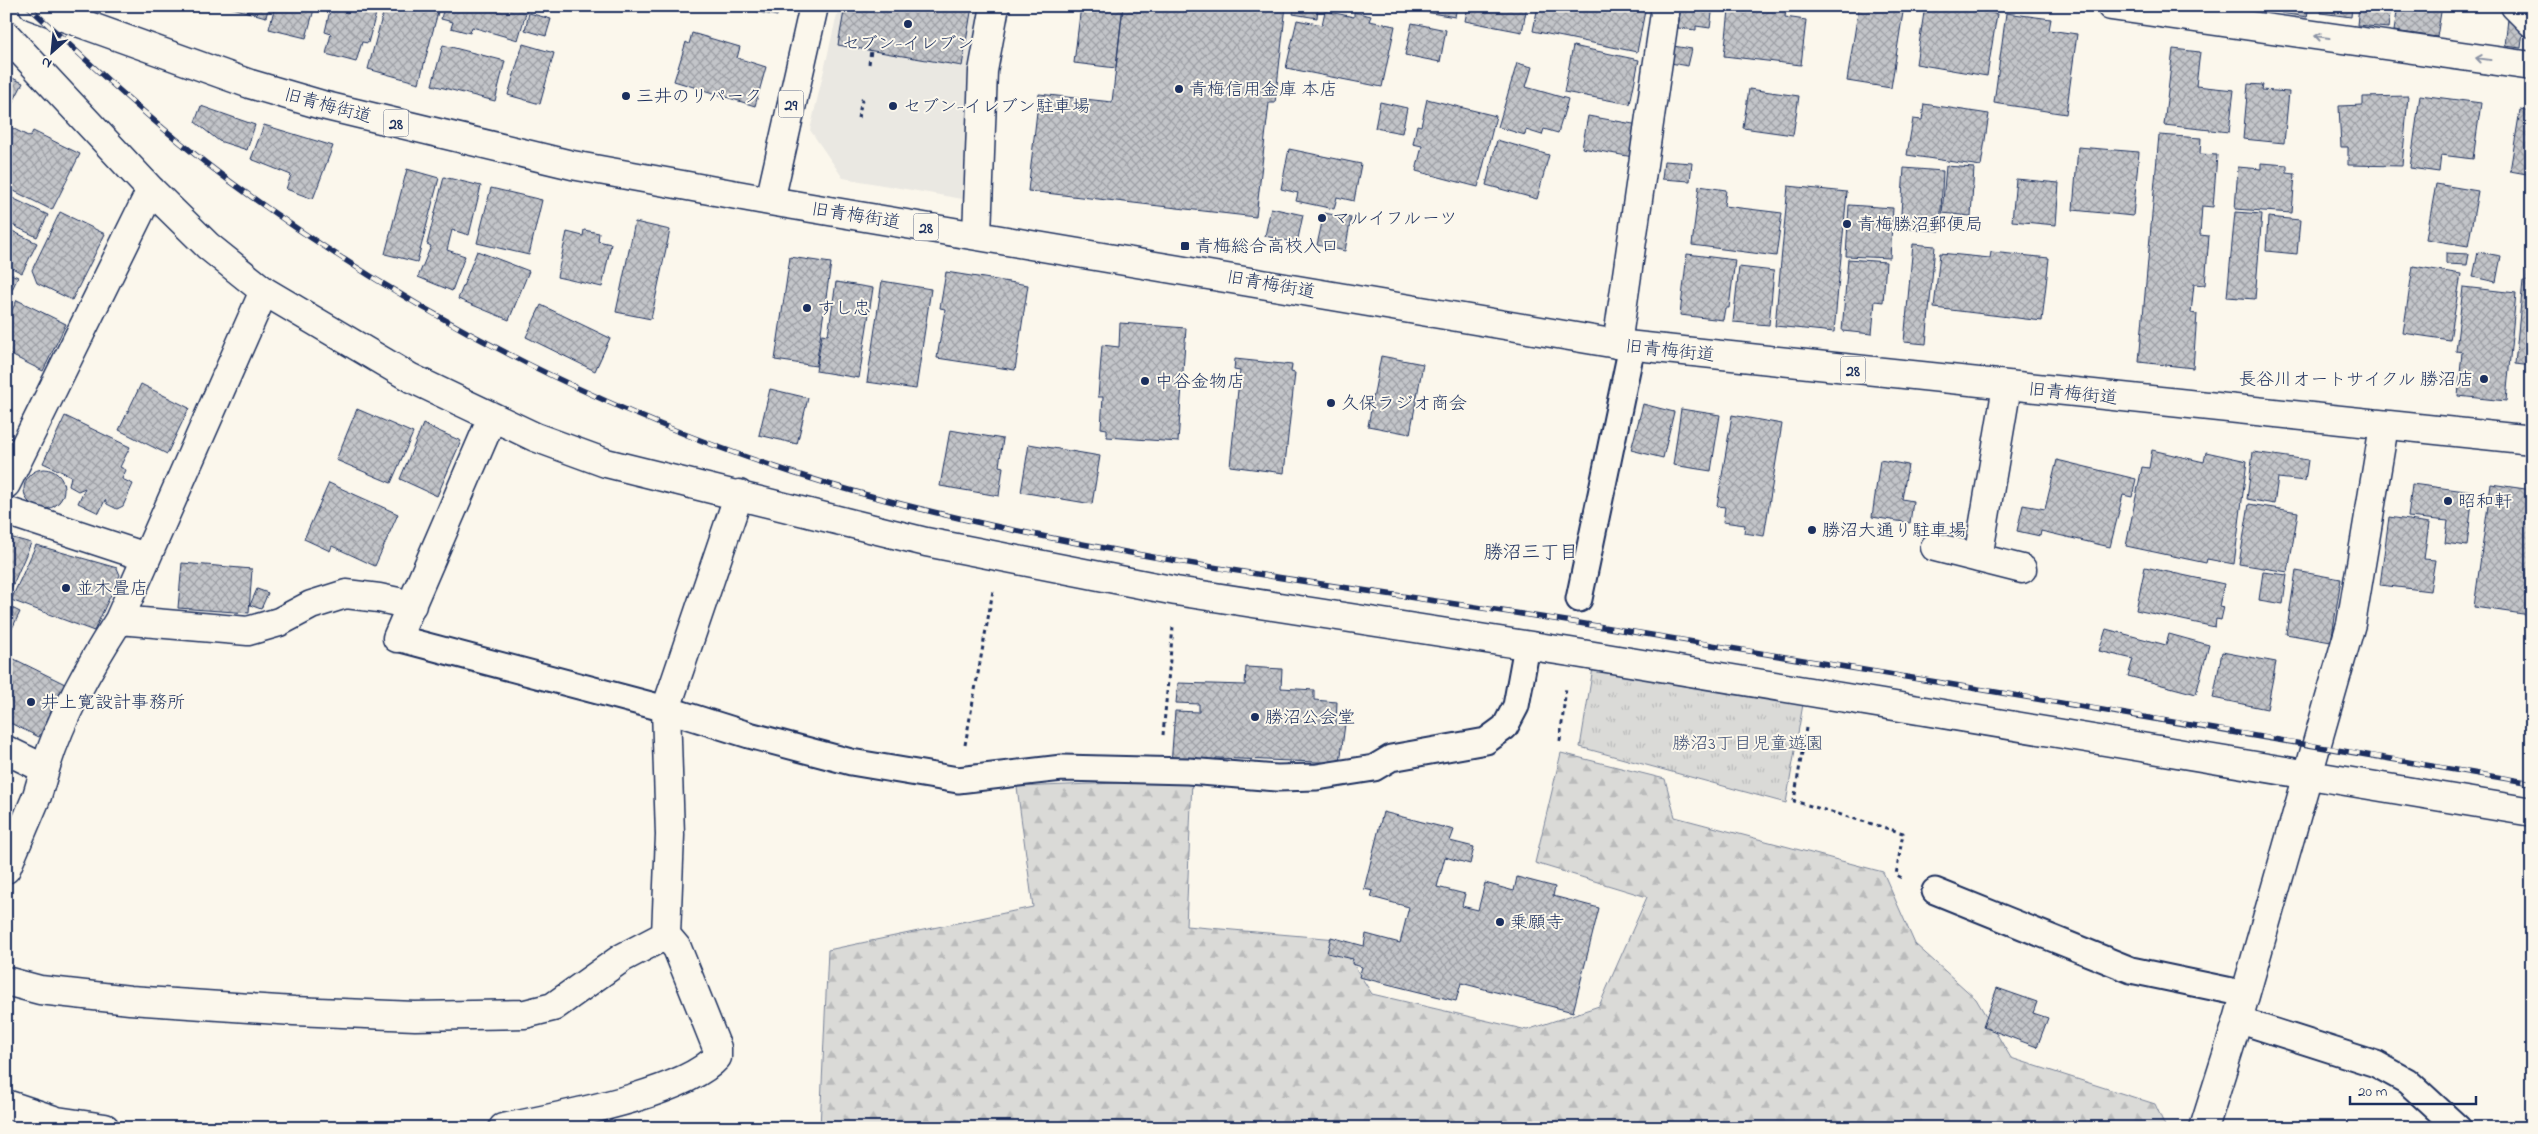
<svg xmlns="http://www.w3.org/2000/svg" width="2538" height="1134" font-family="'Indie Flower','Klee One',sans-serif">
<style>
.built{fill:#eae8e2}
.forest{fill:url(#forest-firs);stroke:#7a849a}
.park{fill:url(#park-tufts);stroke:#7a849a}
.building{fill:url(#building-cross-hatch);stroke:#1b2f5e}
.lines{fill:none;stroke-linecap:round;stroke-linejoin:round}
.service-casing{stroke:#1b2f5e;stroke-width:29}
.minor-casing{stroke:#1b2f5e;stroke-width:31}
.primary-casing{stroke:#1b2f5e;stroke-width:31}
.path{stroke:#1b2f5e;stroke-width:3;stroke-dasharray:4 4;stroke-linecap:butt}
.service{stroke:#fbf7ec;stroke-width:25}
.minor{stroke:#fbf7ec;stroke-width:28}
.primary{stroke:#fbf7ec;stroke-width:28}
.rail-casing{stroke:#1b2f5e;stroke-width:5.5}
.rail{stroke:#fbf7ec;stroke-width:4;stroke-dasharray:11;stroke-linecap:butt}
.oneway{stroke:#8b93a5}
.poi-dot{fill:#1b2f5e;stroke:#fbf7ec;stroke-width:2}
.labels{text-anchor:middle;stroke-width:4;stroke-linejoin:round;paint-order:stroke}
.shield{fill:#fbf7ec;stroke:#5e6b89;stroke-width:1}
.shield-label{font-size:16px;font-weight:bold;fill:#1b2f5e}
.poi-label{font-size:18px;fill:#1b2f5e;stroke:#fbf7ec;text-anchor:start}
.street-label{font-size:18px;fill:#1b2f5e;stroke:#fbf7ec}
.park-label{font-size:18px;fill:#415176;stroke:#fbf7ec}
.neighbourhood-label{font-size:19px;fill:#1b2f5e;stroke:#fbf7ec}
</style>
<defs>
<pattern id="forest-firs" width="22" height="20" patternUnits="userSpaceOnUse" patternTransform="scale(1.25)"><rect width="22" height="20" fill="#dadad7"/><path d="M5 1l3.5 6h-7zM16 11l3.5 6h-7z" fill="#babbbb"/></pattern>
<pattern id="park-tufts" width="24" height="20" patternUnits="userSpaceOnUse" patternTransform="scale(1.25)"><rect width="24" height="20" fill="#dadad7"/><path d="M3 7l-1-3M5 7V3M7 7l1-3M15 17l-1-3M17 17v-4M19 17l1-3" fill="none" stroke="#babbbb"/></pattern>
<pattern id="building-cross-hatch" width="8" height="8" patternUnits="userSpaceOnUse" patternTransform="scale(1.25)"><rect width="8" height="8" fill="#c3c5c9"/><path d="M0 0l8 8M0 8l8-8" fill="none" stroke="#9ea0a6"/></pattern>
</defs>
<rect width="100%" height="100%" fill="#fbf7ec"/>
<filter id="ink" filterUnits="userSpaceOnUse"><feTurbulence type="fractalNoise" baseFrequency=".02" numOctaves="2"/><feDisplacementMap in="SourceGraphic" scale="10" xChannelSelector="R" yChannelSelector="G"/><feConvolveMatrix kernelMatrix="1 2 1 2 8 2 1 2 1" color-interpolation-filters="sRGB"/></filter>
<g filter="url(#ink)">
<!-- built -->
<path class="built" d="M839,6h142l-9,58 -4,136 -125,-22 -33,-48z"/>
<!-- forest -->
<path class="forest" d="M1561,753l104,26 10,38 208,55 32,72 61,55 35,59 144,46 11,24h-1346l8,-178 205,-43 -16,-120 175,-7 -6,146 151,13 35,55 155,36 72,-24 48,-109 -112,-34z"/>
<!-- park -->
<path class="park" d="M1593,668l210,36 -17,99 -206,-56z"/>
<!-- building -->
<path class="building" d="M225,6h44l-3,11z
M275,6h40l-9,32 -37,-9z
M331,6h32l14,4 -9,33 -6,-1 -6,20 -30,-8 5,-20 -6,-2z
M385,6h31l22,6 -19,71 -51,-14z
M444,6h84l-10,34 -46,-13 -2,6 -19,-5 2,-6 -12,-3z
M731,6h48l-2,10z
M845,6h127l-10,60 -124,-21z
M1081,6h42l-7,62 -42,-5z
M1123,6h163l-11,97h-6l-13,114 -228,-26 11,-97 73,8z
M1295,6h23l-1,12 -24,-4z
M1420,6h37l-2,11 -36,-6z
M1468,6h59l-5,26 -57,-11z
M1538,6h108l-9,46 -104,-21z
M1681,6h32l-3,22 -14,-2v4l-18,-2z
M1742,6l44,4 -1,7 21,3 -5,45 -77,-9 5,-46 13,1z
M1859,6h45l-13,82 -44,-7z
M1925,6h23l49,8 -10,62 -71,-12z
M2282,6h27l-2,11 -26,-4z
M2322,6h30l-1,11 -30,-4z
M2359,6h32l-3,22 -31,-3z
M2398,6h44l-5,31 -43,-6z
M1325,11l29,6v-5l17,4 -2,5 26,5 -13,61 -96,-19 11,-48 25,5z
M529,13l22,6 -5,17 -21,-6z
M2006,13l45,6 -2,11 28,4 -11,80 -72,-11z
M2508,19l15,12 -2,17 -16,-2z
M1412,23l34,7 -6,32 -35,-7z
M692,33l48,14 -3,11 29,9 -11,39 -81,-25 12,-39 3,2z
M523,44l31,9 -14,51 -32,-9z
M443,45l62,16 -10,40 -63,-16z
M1573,46l66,14 -9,44 -66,-12z
M1673,46l19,3 -4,17 -18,-3z
M2173,49l27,3 -4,34 38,4 -5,42 -65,-7z
M1517,63l15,4 -6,20 42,12 -10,34 -14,-4 -2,6 -16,-5 -1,5 -27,-8z
M6,75l17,8 -17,33z
M2248,84l15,1 -1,5 27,2 -5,51 -41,-4z
M1749,89l50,7 -6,39 -50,-7z
M2420,95l61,8 -8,56 -32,-4 -2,17 -29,-4z
M2408,96l-6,70 -54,-1v-18h-7l-2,-41 24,-1v-8z
M1427,99l69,17 -18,71 -62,-16 6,-25 -9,-2 4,-19 4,1z
M1380,102l27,6 -5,25 -27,-5z
M1924,104l65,10 -8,52 -74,-11 6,-36 9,1z
M201,106l54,19 -8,25 -28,-9 -24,-19z
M2520,110l12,2v63l-22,-4z
M1588,116l51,9 -6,32 -51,-9z
M264,125l69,21 -20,53 -27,-10 5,-14 -40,-16z
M12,128l18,9 3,-6 47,23 -28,56 -46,-23v-47z
M2159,135l42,3 -1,16 17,1 -4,52 -11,-1 -2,29 9,1 -4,49 -11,-1 -3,29 6,1 -4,54 -54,-6z
M1497,140l52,15 -12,44 -51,-14z
M2078,147l61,5 -6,64 -60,-6z
M1289,149l72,15 -7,37 -17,-4 -3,12 -38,-8 2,-8 -17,-4z
M1664,161l28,2 -2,18 -28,-2z
M2261,163l26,2v8l8,1 -3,39 -57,-4 3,-42 23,2z
M1946,166l28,2 -3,48 -29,-3z
M1904,168l39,3 -3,60 -40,-3z
M407,169l32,9 -22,84 -32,-8z
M444,177l37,9 -12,49 -17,-5 -5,20 18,6 -13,35 -34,-14 13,-31 -4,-2z
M2016,179l43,4 -3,42 -44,-4z
M2436,184l42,7 -10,55 -42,-7z
M1699,186l27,4 -2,16 58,7 -6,43 -84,-11z
M1788,186l59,6 -13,140 -59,-6z
M491,188l51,12 -13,55 -52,-12z
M6,195l42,20 -11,22 -31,-15z
M1849,205l44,3 -3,50 -44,-2z
M1271,208l32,7 -6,28 -32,-7z
M60,212l45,22 -33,66 -35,-17 -5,-13z
M2235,212l27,2 -7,85 -28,-2z
M1324,213l27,5 -6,33 -28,-6z
M2268,217l32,3 -3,34 -31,-3z
M635,222l35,8 -19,89 -35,-7z
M6,228l31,15 -15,30 -16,-8z
M584,230l15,3 -1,8 13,3 -9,43 -45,-10 10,-45 16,4z
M1913,244l22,2 -9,98 -22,-2z
M477,251l52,20 -20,49 -51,-21z
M1991,252l58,6 -7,63 -108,-13 6,-55 50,5z
M2478,252l23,4 -5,26 -23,-5z
M2446,253l23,1 -2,11 -21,-1z
M1687,254l48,6 -6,48h-4l-2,12 -43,-5z
M790,257l41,6 -15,103 -41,-6z
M1848,259l38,3 -3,40 -8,-1 -3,33 -30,-3z
M2528,259l4,1v22l-6,-1z
M2413,266l48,8 -11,66 -47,-7z
M1739,267l35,4 -5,54 -36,-3z
M6,272l12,5 -12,25z
M946,272l82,13 -13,85 -78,-12 8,-49 -5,-1z
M882,281l49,8 -15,100 -49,-7z
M2523,281l9,1v84l-17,-2z
M836,282l37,6 -14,90 -43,-7 6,-37 6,1z
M2463,287l53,6 -10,108 -48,-5 4,-44 -6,-1z
M17,300l49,24 -23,47 -34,-17 -3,5v-37z
M541,305l69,33 -15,33 -69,-34z
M1120,323l66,5 -8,114 -71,-5v-8l-6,-1 2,-31h-5l4,-52 17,2z
M1381,356l42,8 -13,70 -42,-8z
M1235,359l57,6 -1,7 4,1 -11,100 -54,-7 10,-95 -6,-1z
M141,384l48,24 -22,46 -48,-24z
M770,389l38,9 -11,46 -38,-9z
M1643,404l31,8 -11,46 -32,-8z
M357,409l56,24 -22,50 -55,-23z
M1681,409l39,6 -9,56 -38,-6z
M1732,415l50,9 -18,112 -20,-3 1,-8 -22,-3 2,-15 -8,-1z
M65,416l65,31 -10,20 6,3 -4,9 11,5 -10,22 -6,3 -10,-5 -2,-4 -6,13 -21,-10 7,-15 -7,3 -9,-5 2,-10 -28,-13z
M423,424l38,17 -24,55 -37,-17z
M950,430l53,9 -4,27 4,1 -4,29 -59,-10z
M1029,444l71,12 -8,48 -71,-12z
M2152,450l52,12 2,-10 41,9 -13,103 -27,-5 -1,4 -80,-17 16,-79 7,1z
M2253,452l55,8 -3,21 -27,-3 -4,26 -27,-5z
M1880,460l28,5 -6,34 11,2 -3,22 -38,-6z
M2057,460l79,19 -4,18 -9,-2 -13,52 -69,-16 -1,5 -23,-5 6,-26 22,4z
M24 489a20 20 0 1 1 40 0a20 20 0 1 1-40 0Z
M329,483l69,31 -23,52 -43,-20 -2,5 -26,-12z
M2412,484l61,8 -6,54 -22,-3 3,-22 -40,-4z
M2491,484l41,6 -2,125 -56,-8z
M2249,504l49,8 -10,60 -49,-8z
M2389,517l40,6 -5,36 11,1 -5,31 -50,-6z
M6,536l25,7 -23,53 -2,-1z
M36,545l81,23 3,7 -26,56 -83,-31z
M182,563l70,6 -3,44 -71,-5z
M2145,567l79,17 -5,22 5,1 -3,13 -5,-1 -1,8 -79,-17z
M2296,571l45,8 -10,63 -45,-8z
M2263,572l24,3 -4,29 -24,-4z
M257,589l11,4 -7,16 -11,-4z
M6,605l14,7 -14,29z
M2106,629l60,16 3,-11 40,11 -13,49 -68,-18 5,-17 -34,-8z
M2222,652l54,10 -9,47 -54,-11z
M6,655l59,29 -26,53 -33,-16z
M1246,667l36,2 -1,19 33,2v10l23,2 -1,21 9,1 -5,39 -124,-5 -1,9 -44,-2 4,-54 24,1v-8l-23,-1 2,-20 67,2z
M1383,812l71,18 -4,11 24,6 -4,17 -25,-7 -8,30 28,7 -3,12 16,4 7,-27 29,8 3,-14 38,10 -2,9 46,12 -26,104 -112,-29 -5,18 -97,-24 3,-10 -10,-3 1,-5 -26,-6 4,-16 33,9 2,-12 34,9 9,-36 -38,-10 2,-6 -9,-2z
M1997,988l40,14 -4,11 15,5 -11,29 -54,-20z"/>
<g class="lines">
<defs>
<path id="service" d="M1579,599l53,-253
M397,638l269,71 83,26 102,27 107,18 104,-12 126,3 89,7 40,-1 57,-9 17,-10 95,-17 19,-14 11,-21 11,-60
M1935,891l196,79 115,24
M2238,1020l138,44 31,17 51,47"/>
<path id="minor" d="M2111,6l421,60
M2515,6l17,17
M6,35l145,155 57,56 56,45 147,87 124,59 71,26 320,79 250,49 394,61 962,160
M977,235l6,-164 12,-65
M1617,344l49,-338
M6,484l145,-294
M6,511l140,46
M1935,547l87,22
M1978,558l29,-172
M119,620l129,11 31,-9 32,-17 35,-11 33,4 33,7
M397,638l95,-220
M6,750l39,19 -8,27 -31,73
M45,769c16,-53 44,-102 74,-149l145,-329
M6,981l34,9 90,10 164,11 121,5 110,-2 28,-7 69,-49 44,-23
M6,1104l51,17 48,7
M503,1128c52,-11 181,-33 214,-71v-9l-40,-100 -11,-13 4,-100 -4,-126 73,-215
M2204,1128l34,-108 113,-396 33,-198"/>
<path id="primary" d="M33,6l217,78 72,21 250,60 198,36 847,143 915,96
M770,201l44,-195"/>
</defs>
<!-- service casing -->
<use href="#service" class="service-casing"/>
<!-- minor casing -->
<use href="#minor" class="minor-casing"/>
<!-- primary casing -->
<use href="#primary" class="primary-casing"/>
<!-- path -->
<path class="path" d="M869,64l2,-13
M858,118l5,-22
M1806,728l-12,73 109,32 -7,42 6,3
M1163,735l10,-108
M1560,741l6,-54
M965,745l28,-154"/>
<!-- service -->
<use href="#service" class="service"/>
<!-- minor -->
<use href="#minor" class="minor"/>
<!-- primary -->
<use href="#primary" class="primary"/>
<defs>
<path id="rail" d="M28,6c65,61 131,123 203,176 202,148 431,262 674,323 221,56 449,82 674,118 318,52 635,105 953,160"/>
</defs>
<!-- rail casing -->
<use href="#rail" class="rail-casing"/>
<!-- rail -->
<use href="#rail" class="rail"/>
</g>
<!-- one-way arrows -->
<defs><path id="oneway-shaft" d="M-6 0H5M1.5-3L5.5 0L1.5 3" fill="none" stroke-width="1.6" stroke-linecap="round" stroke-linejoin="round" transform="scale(1.25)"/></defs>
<g class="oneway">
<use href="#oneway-shaft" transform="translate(2322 37) rotate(-172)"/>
<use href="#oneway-shaft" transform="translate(2483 59) rotate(-172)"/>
</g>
</g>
<!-- markers -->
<g class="poi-dot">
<circle cx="908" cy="24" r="5"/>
<circle cx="1179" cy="89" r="5"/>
<circle cx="626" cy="96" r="5"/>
<circle cx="893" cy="106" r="5"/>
<circle cx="1322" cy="218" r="5"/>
<circle cx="1847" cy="224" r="5"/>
<rect x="1180" y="241" width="10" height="10" rx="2.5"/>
<circle cx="807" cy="308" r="5"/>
<circle cx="2484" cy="379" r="5"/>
<circle cx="1145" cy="381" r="5"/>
<circle cx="1331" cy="403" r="5"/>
<circle cx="2448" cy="501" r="5"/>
<circle cx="1812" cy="530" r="5"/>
<circle cx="66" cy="588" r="5"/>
<circle cx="31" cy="702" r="5"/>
<circle cx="1255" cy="717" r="5"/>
<circle cx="1500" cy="922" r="5"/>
</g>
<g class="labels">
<!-- shield labels -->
<g class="shield">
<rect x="778.5" y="90.5" width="25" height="27" rx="4"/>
<rect x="383.5" y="109.5" width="25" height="27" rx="4"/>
<rect x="913.5" y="213.5" width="25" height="27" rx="4"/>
<rect x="1840.5" y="356.5" width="25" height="27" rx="4"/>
</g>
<g class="shield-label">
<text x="791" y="110">29</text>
<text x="396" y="129">28</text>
<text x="926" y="233">28</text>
<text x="1853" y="376">28</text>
</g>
<!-- poi labels -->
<g class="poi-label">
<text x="908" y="49" text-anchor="middle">セブン-イレブン</text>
<text x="1189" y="95">青梅信用金庫 本店</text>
<text x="636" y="102">三井のリパーク</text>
<text x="903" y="112">セブン-イレブン駐車場</text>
<text x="1332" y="224">マルイフルーツ</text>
<text x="1857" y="230">青梅勝沼郵便局</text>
<text x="1195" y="252">青梅総合高校入口</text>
<text x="817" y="314">すし忠</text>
<text x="2474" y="385" text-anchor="end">長谷川オートサイクル 勝沼店</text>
<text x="1155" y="387">中谷金物店</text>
<text x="1341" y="409">久保ラジオ商会</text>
<text x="2458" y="507">昭和軒</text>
<text x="1822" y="536">勝沼大通り駐車場</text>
<text x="76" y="594">並木畳店</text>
<text x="41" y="708">井上寛設計事務所</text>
<text x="1265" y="723">勝沼公会堂</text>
<text x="1510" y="928">乗願寺</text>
</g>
<!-- street labels -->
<g class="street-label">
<text transform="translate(328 105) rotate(15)" y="6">旧青梅街道</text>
<text transform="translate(856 215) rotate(9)" y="6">旧青梅街道</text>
<text transform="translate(1271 284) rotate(10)" y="6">旧青梅街道</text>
<text transform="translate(1670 350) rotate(6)" y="6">旧青梅街道</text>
<text transform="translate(2073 393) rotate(6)" y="6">旧青梅街道</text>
</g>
<!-- park labels -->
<g class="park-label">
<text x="1748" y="749">勝沼3丁目児童遊園</text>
</g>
<!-- neighbourhood labels -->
<g class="neighbourhood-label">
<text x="1531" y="558">勝沼三丁目</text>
</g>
</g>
<!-- margin -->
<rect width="2538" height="1134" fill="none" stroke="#fbf7ec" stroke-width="25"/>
<rect x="12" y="12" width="2513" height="1109" fill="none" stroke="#1b2f5e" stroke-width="2" filter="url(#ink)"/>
<!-- north arrow -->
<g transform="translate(52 52) rotate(207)" stroke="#fbf7ec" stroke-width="4" paint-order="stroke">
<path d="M0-4L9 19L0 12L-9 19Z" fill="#1b2f5e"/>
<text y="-8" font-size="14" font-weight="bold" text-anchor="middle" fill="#1b2f5e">N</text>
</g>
<!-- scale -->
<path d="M2350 1096v8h126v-8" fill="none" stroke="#1b2f5e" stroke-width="2.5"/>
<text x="2358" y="1096" font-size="15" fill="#1b2f5e" stroke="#fbf7ec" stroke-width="4" paint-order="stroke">20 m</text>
</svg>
